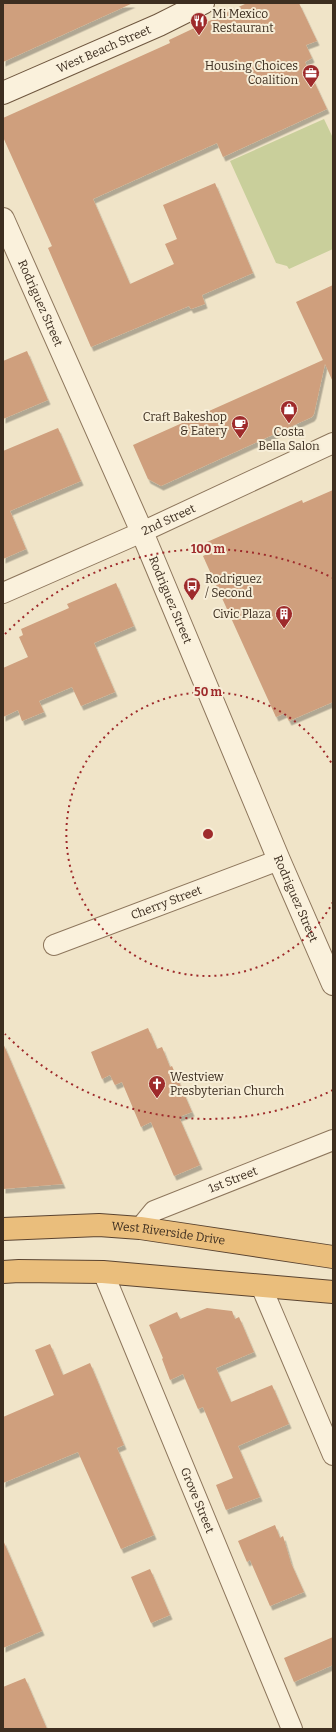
<svg xmlns="http://www.w3.org/2000/svg" width="336" height="1732" font-family="Bitter,serif">
<style>
.green{fill:#c9cf9b}
.building{fill:#cf9f7d;filter:url(#shadow)}
.lines{fill:none;stroke-linecap:round;stroke-linejoin:round}
.minor-casing{stroke:#8d765c;stroke-width:22}
.tertiary-casing{stroke:#8d765c;stroke-width:24}
.secondary-casing{stroke:#6f573f;stroke-width:24}
.trunk-casing{stroke:#5b4430;stroke-width:24}
.minor{stroke:#faf1dc;stroke-width:20}
.tertiary{stroke:#faf1dc;stroke-width:22}
.secondary{stroke:#faf1dc;stroke-width:22}
.trunk{stroke:#eabe7c;stroke-width:22}
.ring{fill:none;stroke:#9e2a2b;stroke-width:2;stroke-dasharray:2 4}
.labels{text-anchor:middle;stroke-width:4;stroke-linejoin:round;paint-order:stroke}
.poi-label{font-size:12px;fill:#3d2e20;stroke:#f7eed8;text-anchor:start}
.street-label{font-size:12px;fill:#3d2e20;stroke:#f7eed8}
.centre{fill:#9e2a2b;stroke:#f7eed8;stroke-width:2}
.ring-label{font-size:12px;text-anchor:middle;font-weight:bold;fill:#9e2a2b;stroke:#f7eed8;stroke-width:4;stroke-linejoin:round;paint-order:stroke}
</style>
<defs>
<filter id="shadow"><feDropShadow dx="2.5" dy="4.5" stdDeviation="0" flood-color="#0004"/></filter>
</defs>
<rect width="100%" height="100%" fill="#f0e4c8"/>
<!-- green -->
<path class="green" d="M324,119l9,19v111l-44,20 -2,-3 -11,-3 -46,-102z"/>
<!-- building -->
<path class="building" d="M3,3h130l-130,59z
M247,3h52l18,38 -11,4 6,13 -7,4 22,47 -104,48 -6,-14 -124,56 37,85 44,-20 -9,-20 12,-5 -14,-34 52,-22 38,90 -51,22 3,9 -14,5 -2,-3 -98,41 -43,-99 4,-2 -49,-109v-19l167,-75 -1,-3z
M333,285v97l-8,-18 -11,50 -2,3 -151,69 -13,-7 -15,-34 190,-85 -27,-58z
M27,351l21,49 -45,19v-58z
M58,428l23,53 -71,30 16,38 -23,10v-108z
M333,490v212l-44,19 -4,-8 -9,4 -73,-161 8,-4 -4,-10 95,-42 1,3z
M116,583l18,43 -40,17 21,49 -34,14 -9,-19 -33,14 5,11 -22,9 -4,-11 -15,7v-49l25,-11 -9,-20 4,-2 -2,-6 48,-21 -2,-4z
M148,1028l9,21 5,-2 8,20 2,-1 20,46 -13,5 21,48 -26,11 -23,-54 -10,5 -19,-45 -7,3 -5,-10 -8,4 -11,-27z
M3,1043l26,61 34,80 -60,5z
M207,1308l25,3 3,8 4,-2 15,35 -38,16 15,34 41,-17 17,39 -51,22 22,51 -34,13 -10,-25 17,-7 -30,-71 -5,2 -15,-35 -13,6 -8,-21 1,-1 -14,-33 28,-13 3,7z
M50,1344l13,31 27,-12 34,82 -7,3 37,87 -33,14 -43,-97 -75,31v-66l51,-22 -19,-45z
M275,1525l5,13 3,-2 8,27 13,29 -34,14 -20,-46 -3,2 -9,-21z
M3,1540l39,91 -39,17z
M150,1569l20,46 -19,8 -20,-46z
M333,1637v28l-39,17 -10,-24z
M25,1678l22,51h-44v-42z"/>
<g class="lines">
<defs>
<g id="minor">
<path id="s1" d="M3,593l139,-61 191,-89"/>
<path id="s2" d="M54,945l225,-85"/>
<path id="s3" d="M140,1228l14,-17 179,-71"/>
<path id="s4" d="M103,1272l189,457"/>
<path d="M261,1286l72,169"/>
</g>
<g id="tertiary">
<path id="s5" d="M3,219l139,313 137,328 54,124"/>
</g>
<g id="secondary">
<path id="s6" d="M3,93l156,-68 44,-22"/>
</g>
<g id="trunk">
<path id="s7" d="M3,1229l96,-4 41,3 193,29"/>
<path d="M3,1272l16,-1 84,1 230,20"/>
</g>
</defs>
<!-- minor casing -->
<use href="#minor" class="minor-casing"/>
<!-- tertiary casing -->
<use href="#tertiary" class="tertiary-casing"/>
<!-- secondary casing -->
<use href="#secondary" class="secondary-casing"/>
<!-- trunk casing -->
<use href="#trunk" class="trunk-casing"/>
<!-- minor -->
<use href="#minor" class="minor"/>
<!-- tertiary -->
<use href="#tertiary" class="tertiary"/>
<!-- secondary -->
<use href="#secondary" class="secondary"/>
<!-- trunk -->
<use href="#trunk" class="trunk"/>
</g>
<!-- distance rings -->
<g class="ring">
<path d="M333 902A142 142 0 1 1 333 766"/>
<path d="M333 1090A285 285 0 0 1 5 1034M5 634A285 285 0 0 1 333 578"/>
</g>
<!-- icons -->
<defs>
<symbol id="restaurant-pin" viewBox="-11 -11 22 30"><path d="M0 17L-7.5 6A9.5 9.5 0 1 1 7.5 6Z" fill="#9e2a2b" stroke="#f7eed8"/><path d="M-5-6h1v4h1v-4h1v4h1v-4h1v5L-1.5 .5V6h-2V.5L-5-1ZM5-6V6H3V1.5H1.5Q1.5-4 5-6Z" fill="#fff"/></symbol>
<symbol id="office-pin" viewBox="-11 -11 22 30"><path d="M0 17L-7.5 6A9.5 9.5 0 1 1 7.5 6Z" fill="#9e2a2b" stroke="#f7eed8"/><path d="M-6-3h4V-5.5h4V-3h4V5H-6ZM-1-4.5V-3h2v-1.5ZM-6 0V1H6V0Z" fill="#fff"/></symbol>
<symbol id="shop-pin" viewBox="-11 -11 22 30"><path d="M0 17L-7.5 6A9.5 9.5 0 1 1 7.5 6Z" fill="#9e2a2b" stroke="#f7eed8"/><path d="M-5-2.5h2.3a2.7 3.5 0 0 1 5.4 0H5L5.5 6h-11ZM-1.5-2.5h3a1.5 2.3 0 0 0-3 0Z" fill="#fff"/></symbol>
<symbol id="cafe-pin" viewBox="-11 -11 22 30"><path d="M0 17L-7.5 6A9.5 9.5 0 1 1 7.5 6Z" fill="#9e2a2b" stroke="#f7eed8"/><path d="M-5.5-4.5H6V0H3Q3 3.5 0 3.5H-2.5Q-5.5 3.5-5.5 0ZM3-3.2v2h1.7v-2ZM-6 4.5H4V6H-6Z" fill="#fff"/></symbol>
<symbol id="bus-pin" viewBox="-11 -11 22 30"><path d="M0 17L-7.5 6A9.5 9.5 0 1 1 7.5 6Z" fill="#9e2a2b" stroke="#f7eed8"/><path d="M-5-6H5V4H4V6H2V4H-2V6H-4V4H-5ZM-3.5-4V0h7V-4ZM-3.5 1.2v1.5H-2V1.2ZM2 1.2v1.5H3.5V1.2Z" fill="#fff"/></symbol>
<symbol id="building-pin" viewBox="-11 -11 22 30"><path d="M0 17L-7.5 6A9.5 9.5 0 1 1 7.5 6Z" fill="#9e2a2b" stroke="#f7eed8"/><path d="M-4-6H4V6H1V3H-1V6H-4ZM-2.5-4.3h1.7v1.8h-1.7ZM.8-4.3h1.7v1.8H.8ZM-2.5-1h1.7V.8h-1.7ZM.8-1h1.7V.8H.8Z" fill="#fff"/></symbol>
<symbol id="church-pin" viewBox="-11 -11 22 30"><path d="M0 17L-7.5 6A9.5 9.5 0 1 1 7.5 6Z" fill="#9e2a2b" stroke="#f7eed8"/><path d="M-1.2-6h2.4v3.5h3.3v2.4h-3.3V6h-2.4V-.1h-3.3v-2.4h3.3Z" fill="#fff"/></symbol>
</defs>
<g fill-rule="evenodd">
<use href="#restaurant-pin" x="189" y="11" width="20" height="27"/>
<use href="#office-pin" x="301" y="63" width="20" height="27"/>
<use href="#shop-pin" x="279" y="399" width="20" height="27"/>
<use href="#cafe-pin" x="230" y="414" width="20" height="27"/>
<use href="#bus-pin" x="182" y="576" width="20" height="27"/>
<use href="#building-pin" x="274" y="604" width="20" height="27"/>
<use href="#church-pin" x="147" y="1074" width="20" height="27"/>
</g>
<g class="labels">
<!-- poi labels -->
<g class="poi-label">
<text x="212" y="18">Mi Mexico<tspan x="212" dy="14">Restaurant</tspan></text>
<text x="298" y="70" text-anchor="end">Housing Choices<tspan x="298" dy="14">Coalition</tspan></text>
<text x="227" y="421" text-anchor="end">Craft Bakeshop<tspan x="227" dy="14">&amp; Eatery</tspan></text>
<text x="289" y="436" text-anchor="middle">Costa<tspan x="289" dy="14">Bella Salon</tspan></text>
<text x="205" y="583">Rodriguez<tspan x="205" dy="14">/ Second</tspan></text>
<text x="271" y="618" text-anchor="end">Civic Plaza</text>
<text x="170" y="1081">Westview<tspan x="170" dy="14">Presbyterian Church</tspan></text>
</g>
<!-- street labels -->
<g class="street-label">
<text dy="4" stroke="none"><textPath href="#s6" startOffset="110">West Beach Street</textPath></text>
<text dy="4" stroke="none"><textPath href="#s5" startOffset="92">Rodriguez Street</textPath></text>
<text dy="4" stroke="none"><textPath href="#s1" startOffset="181">2nd Street</textPath></text>
<text dy="4" stroke="none"><textPath href="#s5" startOffset="416">Rodriguez Street</textPath></text>
<text dy="4" stroke="none"><textPath href="#s5" startOffset="740">Rodriguez Street</textPath></text>
<text dy="4" stroke="none"><textPath href="#s2" startOffset="120">Cherry Street</textPath></text>
<text dy="4" stroke="none"><textPath href="#s3" startOffset="107">1st Street</textPath></text>
<text dy="4" stroke="none"><textPath href="#s7" startOffset="166">West Riverside Drive</textPath></text>
<text dy="4" stroke="none"><textPath href="#s4" startOffset="247">Grove Street</textPath></text>
</g>
</g>
<circle cx="208" cy="834" r="6" class="centre"/>
<g class="ring-label">
<text x="208" y="553">100 m</text>
<text x="208" y="696">50 m</text>
</g>
<!-- border -->
<rect width="336" height="1732" fill="none" stroke="#3d2e20" stroke-width="8"/>
</svg>
